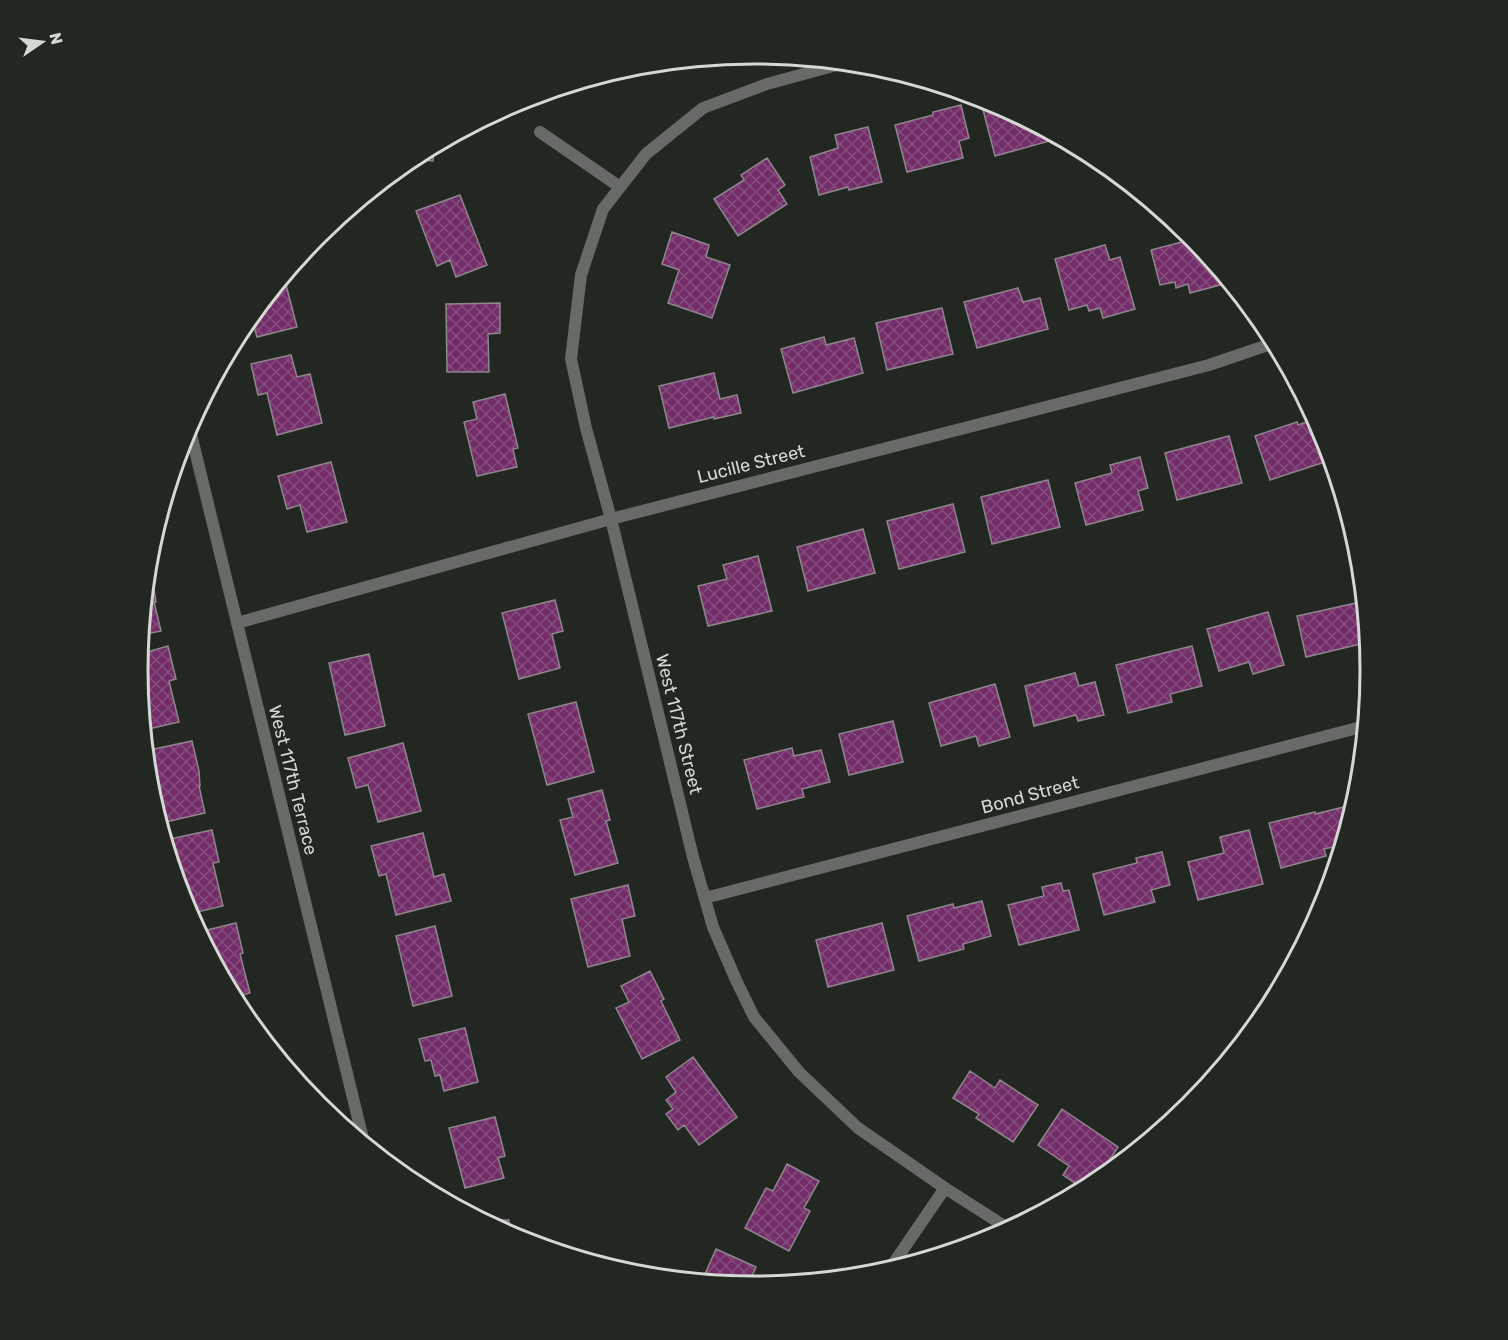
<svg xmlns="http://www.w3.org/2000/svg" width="1508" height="1340" font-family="Rubik,sans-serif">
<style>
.building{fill:url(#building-cross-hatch);stroke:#8e868c;stroke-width:1.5}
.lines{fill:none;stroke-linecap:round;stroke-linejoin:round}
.street{stroke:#686a67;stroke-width:12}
.labels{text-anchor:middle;stroke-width:4.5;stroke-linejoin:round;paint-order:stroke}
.street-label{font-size:18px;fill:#d5d8d4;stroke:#222721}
.rim{fill:none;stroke:#d5d8d4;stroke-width:3}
</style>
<defs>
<pattern id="building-cross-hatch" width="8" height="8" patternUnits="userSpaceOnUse" patternTransform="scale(1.5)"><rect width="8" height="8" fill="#732e6a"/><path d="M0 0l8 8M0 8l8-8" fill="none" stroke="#864c7e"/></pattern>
</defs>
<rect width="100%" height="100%" fill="#222721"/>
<!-- building -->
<path class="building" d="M980,98l10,3 70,37 -65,18z
M961,105l8,33 -10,3 4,17 -56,14 -12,-47 38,-10v-3z
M868,127l14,55 -33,8 -1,-3 -29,8 -9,-38 28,-9 -3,-13z
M434,146l-1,15 -23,-2 2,-1z
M767,158l18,27 -7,5 9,14 -49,32 -24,-37 30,-19 -3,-5z
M460,195l27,70 -31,12 -6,-17 -13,6 -21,-55z
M672,232l37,13 -3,12 24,8 -18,53 -44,-15 11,-33 -17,-6z
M1193,239l27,33 4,12 -34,9 -2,-9 -12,4 -1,-6 -15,3 -9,-35z
M1105,245l5,15 10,-3 15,52 -32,9 -3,-10 -11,3 -2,-6 -18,5 -14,-51z
M284,277l13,50 -40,10 -6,-21z
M1018,288l5,14 17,-4 8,31 -71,19 -13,-46z
M500,303v30l-12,1 1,38h-42l-1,-68z
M942,308l11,46 -66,16 -11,-47z
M824,337l2,8 28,-7 9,35 -70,20 -12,-44z
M291,355l6,22 13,-3 12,49 -45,12 -10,-42 -9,2 -7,-31z
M714,373l6,26 17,-4 4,18 -27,6v-2l-45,11 -10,-42z
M505,394l13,54 -5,1 4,18 -40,9 -13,-54 13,-3 -4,-17z
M1315,419l8,16 8,25 -61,20 -15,-44 42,-14 1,3z
M1229,436l13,47 -65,17 -12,-47z
M1140,457l8,31 -10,3 5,19 -57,15 -11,-42 37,-10 -2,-8z
M331,462l16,60 -40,10 -7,-27 -13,4 -9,-33z
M1048,480l12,47 -68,17 -11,-47z
M953,504l12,48 -66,17 -12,-48z
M863,529l12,44 -67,18 -11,-44z
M758,556l14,55 -64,15 -10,-40 29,-7 -4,-14z
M148,567l6,22 2,13h-2l7,29 -20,4z
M555,600l8,31 -11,3 8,34 -41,11 -17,-66z
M1356,603l9,40 -59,14 -9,-41z
M1268,612l16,53 -31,9 -4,-12 -30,9 -12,-42z
M168,646l8,33 -7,2 10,41 -35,8 -6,-60 2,-16z
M1192,646l10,40 -32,8 2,8 -44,11 -12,-48z
M369,654l16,72 -40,9 -16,-72z
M1075,673l4,13 16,-4 9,33 -26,6 -2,-6 -42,11 -9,-40z
M995,684l15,53 -31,9 -3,-10 -35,10 -12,-43z
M576,702l18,70 -47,13 -19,-71z
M893,721l10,41 -54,13 -10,-41z
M192,741l7,30 1,15h-1l6,27 -44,10 -7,-29 5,-1 -10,-43z
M403,743l18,68 -43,11 -10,-37 -12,3 -8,-30z
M792,748l2,8 27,-6 9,32 -28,7 2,8 -47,12 -13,-49z
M602,790l8,30 -4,1 12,42 -43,12 -15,-55 13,-3 -5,-18z
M1344,807l4,16 -6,22 -18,4 2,7 -45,12 -12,-45 46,-11v2z
M212,830l7,32 -6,1 10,43 -34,8 -4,-9 -20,-65z
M1249,830l14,54 -65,16 -10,-38 36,-9 -4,-16z
M423,833l11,44 10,-3 7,27 -55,14 -10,-41 -7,2 -8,-30z
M1162,852l8,33 -19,5 4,12 -51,13 -11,-41 44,-11 -1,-5z
M1061,883l2,8 6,-1 10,40 -60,15 -11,-40 36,-9 -2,-9z
M628,885l7,31 -13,3 8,37 -42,11 -17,-68z
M982,901l9,35 -28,8 1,5 -45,12 -12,-45 46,-12 1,4z
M236,923l7,30 -3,1 10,39 -16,4 -35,-65z
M882,923l12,47 -66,17 -12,-47z
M435,926l17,70 -39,10 -17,-70z
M650,971l14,28 -3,2 19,39 -38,19 -26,-51 13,-6 -8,-16z
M465,1028l13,54 -34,9 -4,-16 -5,1 -4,-16 -6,1 -6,-22z
M693,1057l44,60 -38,28 -15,-20 -6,5 -12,-16 7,-5 -7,-9 10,-8 -10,-15z
M970,1071l25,17 5,-8 38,25 -25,37 -37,-24 3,-4 -26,-16z
M1062,1109l56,38 -23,36 -11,6 -21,-14 6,-9 -31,-21z
M495,1117l10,39 -7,2 6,20 -39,10 -16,-60z
M787,1164l32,17 -15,27 6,3 -21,40 -44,-23 21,-40 7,3z
M482,1220h27v14z
M716,1249l40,18 -8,18 -46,-4z"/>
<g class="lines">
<!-- street -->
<path class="street" d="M844,63l-77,21 -64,24 -57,46 -43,55 -22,66 -10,84 15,69 25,91 82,338 20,70 23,53 18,37 45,55 59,56 87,60 64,41
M540,132l80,55
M189,426l175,717
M237,623l374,-104 598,-154 65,-22
M705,898l660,-172
M889,1270l56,-82"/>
</g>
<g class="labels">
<!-- street labels -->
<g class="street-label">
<text transform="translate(751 464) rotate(-14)" y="6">Lucille Street</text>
<text transform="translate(679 724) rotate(76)" y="6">West 117th Street</text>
<text transform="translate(293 780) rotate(76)" y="6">West 117th Terrace</text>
<text transform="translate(1030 795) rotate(-15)" y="6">Bond Street</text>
</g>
</g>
<!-- crop -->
<path d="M0 0H1508V1340H0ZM148 670a606 606 0 1 1 1212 0a606 606 0 1 1-1212 0Z" fill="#222721" fill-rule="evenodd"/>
<path class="rim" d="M148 670a606 606 0 1 1 1212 0a606 606 0 1 1-1212 0Z"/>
<!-- north arrow -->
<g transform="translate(42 42) rotate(76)" stroke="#222721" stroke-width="4.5" paint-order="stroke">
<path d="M0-4.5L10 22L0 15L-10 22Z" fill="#d5d8d4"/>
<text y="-9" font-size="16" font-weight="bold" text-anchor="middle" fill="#d5d8d4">N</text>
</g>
</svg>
